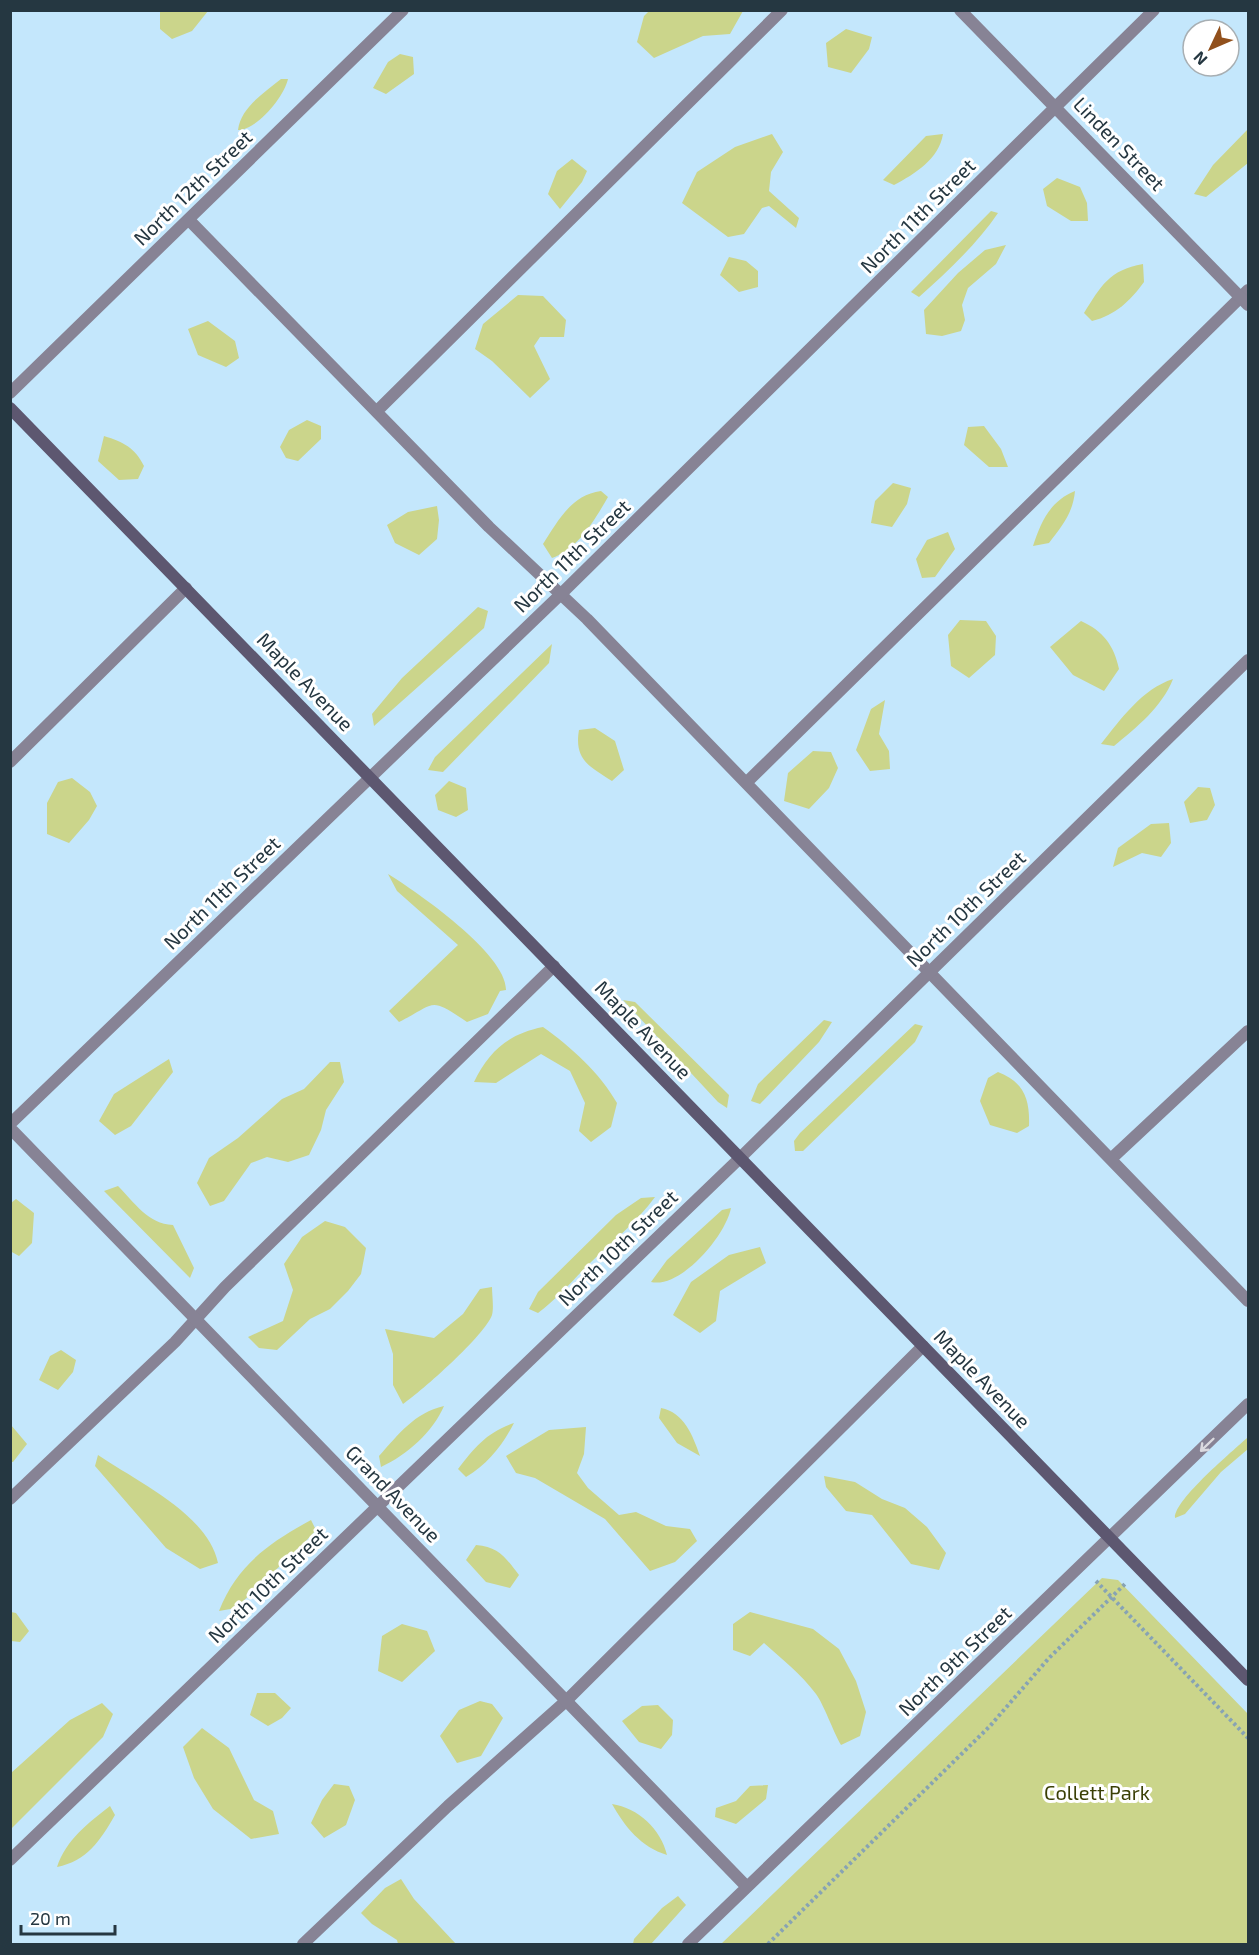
<svg xmlns="http://www.w3.org/2000/svg" width="1259" height="1955" font-family="'Exo 2',sans-serif">
<style>
.green{fill:#cbd58b}
.lines{fill:none;stroke-linecap:round;stroke-linejoin:round}
.path{stroke:#87a3b4;stroke-width:4;stroke-dasharray:3 3;stroke-linecap:butt}
.lane{stroke:#878395;stroke-width:12}
.street{stroke:#878395;stroke-width:12}
.secondary{stroke:#5d5770;stroke-width:12}
.oneway{stroke:#dbdadf}
.labels{text-anchor:middle;stroke-width:6;stroke-linejoin:round;paint-order:stroke}
.street-label{font-size:20px;fill:#253741;stroke:#fff}
.park-label{font-size:20px;fill:#3b4006;stroke:#fff}
</style>
<rect width="100%" height="100%" fill="#c4e7fc"/>
<!-- green -->
<path class="green" d="M160,11v-1l48,1 -16,20 -20,8 -12,-10z
M649,11v-1l94,1 -13,23 -27,2 -49,22 -17,-16 7,-26z
M846,29l26,8 -3,12 -18,24 -23,-6 -2,-24z
M400,54l13,3 1,17 -28,20 -13,-6 15,-26z
M281,79h7c-4,18 -31,51 -50,51 3,-23 26,-37 43,-51z
M1248,129v34l-42,34 -12,-3 19,-29z
M772,134l11,18 -12,20 -2,19 30,27 -3,10 -27,-22 -7,2 -18,26 -16,3 -46,-34 15,-31 38,-25z
M943,134c-4,25 -28,40 -49,51l-11,-5 43,-44z
M572,159l15,12 -5,11 -22,27 -12,-15 9,-23z
M1057,178l23,9 7,16 1,18h-17l-24,-15 -4,-17z
M991,211l7,2c-21,31 -51,59 -79,84l-8,-5z
M1006,245l-10,19 -28,24 -6,17 3,15 -4,11 -19,5 -16,-2 -2,-24 34,-37 27,-23z
M729,257l17,4 12,10v16l-19,5 -19,-17z
M1143,264l1,18c-14,19 -28,33 -52,39l-8,-8c17,-27 25,-43 59,-49z
M518,295l25,1 23,24 -2,17h-24l-6,9 16,33 -20,19 -38,-37 -17,-12 8,-25z
M208,321l27,20 4,17 -13,9 -28,-12 -10,-26z
M307,420l14,6v13l-23,22 -12,-3 -6,-11 9,-17z
M984,426l17,23 7,18h-19l-25,-22 4,-18z
M104,436c20,6 31,12 40,30l-6,13 -19,1 -21,-19z
M893,483l18,5 -4,16 -15,23 -21,-4 4,-22z
M601,491l7,6c-14,24 -30,52 -56,61l-9,-14c15,-23 28,-49 58,-53z
M1075,491c-2,22 -13,35 -26,52l-16,3c8,-24 17,-45 42,-55z
M437,506l2,14 -2,19 -18,16 -24,-12 -8,-18 21,-13z
M948,532l7,17 -20,28 -13,1 -6,-19 11,-19z
M478,607l10,4 -4,17 -110,98 -2,-12 30,-36z
M960,620l26,1 10,15 -1,19 -26,23 -18,-12 -3,-31z
M1081,621c22,10 33,24 38,48l-15,22 -31,-16 -23,-28z
M552,644l-3,19 -106,109 -15,-2 7,-13z
M1173,679c-11,28 -36,48 -59,67l-13,-2c20,-25 41,-55 72,-65z
M885,700l-6,34 10,17 1,18 -20,2 -14,-21 15,-41z
M595,728l20,13 9,29 -12,11c-23,-15 -38,-21 -33,-51z
M813,751l18,1 7,16 -9,20 -20,21 -25,-8 4,-28z
M72,778l18,14 7,14 -8,14 -20,23 -22,-9v-31l11,-21z
M449,781l17,7 2,22 -12,7 -18,-7 -3,-15z
M1198,787l12,1 5,17 -8,15 -17,3 -6,-21z
M1169,823l2,20 -10,14 -19,-4 -29,14 5,-19 33,-24z
M388,874c29,18 119,80 118,116l-6,1 -12,23 -21,8c-39,-26 -30,-19 -68,0l-10,-11 69,-66 -61,-54z
M623,1000l12,2 94,93 -2,13 -9,-6z
M824,1020l8,2 -13,20 -59,62 -9,-3 7,-17z
M915,1024l8,2 -8,16 -112,109h-8l-1,-10 6,-8z
M543,1027c28,20 57,46 74,76l-6,24 -20,15 -12,-11 6,-28 -15,-32 -29,-17 -45,29 -22,-1c15,-31 34,-48 69,-55z
M169,1059l4,13 -42,54 -16,9 -16,-14 15,-27z
M330,1062h10l4,20 -18,28 -5,20 -12,25 -21,7 -21,-5 -16,6 -27,38 -14,5 -13,-23 12,-25 29,-20 44,-39 22,-10z
M998,1072c26,10 32,27 31,54l-12,7 -27,-8 -10,-24 8,-23z
M118,1186c16,16 30,38 55,39l21,43 -4,10 -86,-87z
M655,1197c-19,26 -43,45 -66,67 -17,17 -31,34 -51,49l-9,-4 9,-17 78,-77 25,-17z
M16,1199l18,14 -2,30 -13,13 -9,-5 1,-48z
M731,1208c-5,27 -50,81 -80,74l16,-22 55,-50z
M325,1221l20,6 21,21 -5,26 -13,17 -18,18 -20,10 -33,31 -18,-2 -11,-11 35,-16 10,-31 -9,-26 18,-27z
M760,1247l6,16 -46,28 -4,30 -16,12 -27,-18 18,-33 38,-27z
M492,1287c0,8 2,20 0,28 -7,20 -70,76 -89,89l-10,-19v-31l-8,-25 49,9 29,-24 17,-25z
M61,1350l15,10 -3,12 -15,18 -19,-10 11,-24z
M444,1406c-11,26 -37,49 -63,61l-2,-11c20,-22 35,-43 65,-50z
M661,1408c23,4 32,28 39,48l-23,-13 -18,-25z
M514,1423c-12,23 -26,41 -48,54l-8,-8c17,-22 29,-37 56,-46z
M11,1425l16,19 -14,18h-2z
M586,1427l-2,27 -7,19 11,15 31,27 17,-3 30,14 24,3 7,12 -22,21 -25,9 -45,-52 -70,-41 -19,-5 -10,-17 43,-26z
M1248,1437v12l-27,23 -36,42 -10,4c-1,-18 58,-67 73,-81z
M98,1455c38,26 110,59 120,108l-18,6 -34,-21 -71,-82z
M824,1476l31,6 27,17 23,9 22,19 19,26 -7,17 -28,-6 -39,-49 -26,-4 -20,-24z
M311,1520l5,10 -11,12 -69,66 -17,3c18,-46 50,-68 92,-91z
M476,1545c23,2 29,12 43,30l-9,13 -24,-6 -20,-22z
M1102,1578l16,2 130,134v230h-527z
M11,1612l5,1 13,18 -9,11 -9,-1z
M750,1612l63,17 26,20 17,32 10,31 -6,24 -19,9c-8,-14 -17,-40 -25,-51 -15,-20 -34,-35 -52,-51l-14,13 -17,-6v-26z
M402,1624l25,7 8,20 -33,31 -24,-11 4,-35z
M257,1693h18l16,15 -9,10 -14,8 -18,-11z
M480,1701l12,3 11,14 -22,38 -24,7 -17,-27 19,-26z
M102,1703l11,11 -10,23 -92,92v-56l59,-53z
M658,1705l15,15 -1,15 -11,14 -22,-7 -17,-21 20,-15z
M202,1728l27,20 25,52 19,11 6,23 -28,5 -38,-30 -19,-31 -11,-31z
M334,1784l15,2 6,14 -9,25 -22,13 -13,-15 11,-23z
M768,1785l-2,14 -30,25 -21,-7 1,-9 20,-7 14,-15z
M612,1804c26,4 49,25 55,51 -26,-8 -42,-28 -55,-51z
M110,1806l5,9c-15,26 -28,46 -58,52 9,-27 31,-44 53,-61z
M401,1879l13,20 42,45h-58l-1,-4 -25,-16 -11,-11 24,-25z
M678,1896l8,9 -35,39h-18l1,-5 28,-31z"/>
<g class="lines">
<!-- path -->
<path class="path" d="M1096,1581l152,157
M768,1944l222,-218 59,-68 77,-75"/>
<!-- lane -->
<path class="lane" d="M189,220l300,307 98,92 661,682
M377,411l405,-401
M10,762l176,-174
M746,783l502,-493
M1112,1158l136,-127
M10,1499l165,-157 50,-55 329,-321
M303,1944l145,-138 118,-105 357,-355"/>
<!-- street -->
<path class="street" d="M960,10l288,295
M10,393l393,-383
M10,1124l550,-529 594,-585
M10,1128l737,759
M10,1860l730,-702 508,-498
M688,1944l560,-540"/>
<!-- secondary -->
<path class="secondary" d="M10,408l1238,1272"/>
</g>
<!-- one-way arrows -->
<defs><path id="oneway-shaft" d="M-6 0H5M1.5-3L5.5 0L1.5 3" fill="none" stroke-width="1.6" stroke-linecap="round" stroke-linejoin="round" transform="scale(1.5)"/></defs>
<use class="oneway" href="#oneway-shaft" transform="translate(1207 1445) rotate(136)"/>
<g class="labels">
<!-- street labels -->
<g class="street-label">
<text transform="translate(1119 144) rotate(46)" y="7">Linden Street</text>
<text transform="translate(193 188) rotate(-44)" y="7">North 12th Street</text>
<text transform="translate(918 216) rotate(-45)" y="7">North 11th Street</text>
<text transform="translate(572 556) rotate(-44)" y="7">North 11th Street</text>
<text transform="translate(305 682) rotate(46)" y="7">Maple Avenue</text>
<text transform="translate(222 893) rotate(-44)" y="7">North 11th Street</text>
<text transform="translate(966 909) rotate(-44)" y="7">North 10th Street</text>
<text transform="translate(643 1030) rotate(46)" y="7">Maple Avenue</text>
<text transform="translate(618 1248) rotate(-44)" y="7">North 10th Street</text>
<text transform="translate(982 1379) rotate(46)" y="7">Maple Avenue</text>
<text transform="translate(393 1494) rotate(46)" y="7">Grand Avenue</text>
<text transform="translate(268 1585) rotate(-44)" y="7">North 10th Street</text>
<text transform="translate(955 1661) rotate(-44)" y="7">North 9th Street</text>
</g>
<!-- park labels -->
<g class="park-label">
<text x="1097" y="1800">Collett Park</text>
</g>
</g>
<!-- border -->
<rect width="1259" height="1955" fill="none" stroke="#253741" stroke-width="24"/>
<!-- north arrow -->
<g transform="translate(1211 48) rotate(226)"><circle r="28" fill="#ffffff" stroke="#a8afb3" stroke-width="1.5"/>
<path d="M0-4.5L10 22L0 15L-10 22Z" fill="#91501c"/>
<text y="-9" font-size="16" font-weight="bold" text-anchor="middle" fill="#253741">N</text>
</g>
<!-- scale -->
<path d="M21 1925v9h94v-9" fill="none" stroke="#253741" stroke-width="3"/>
<text x="30" y="1925" font-size="18" fill="#253741" stroke="#ffffff" stroke-width="4.5" paint-order="stroke">20 m</text>
</svg>
